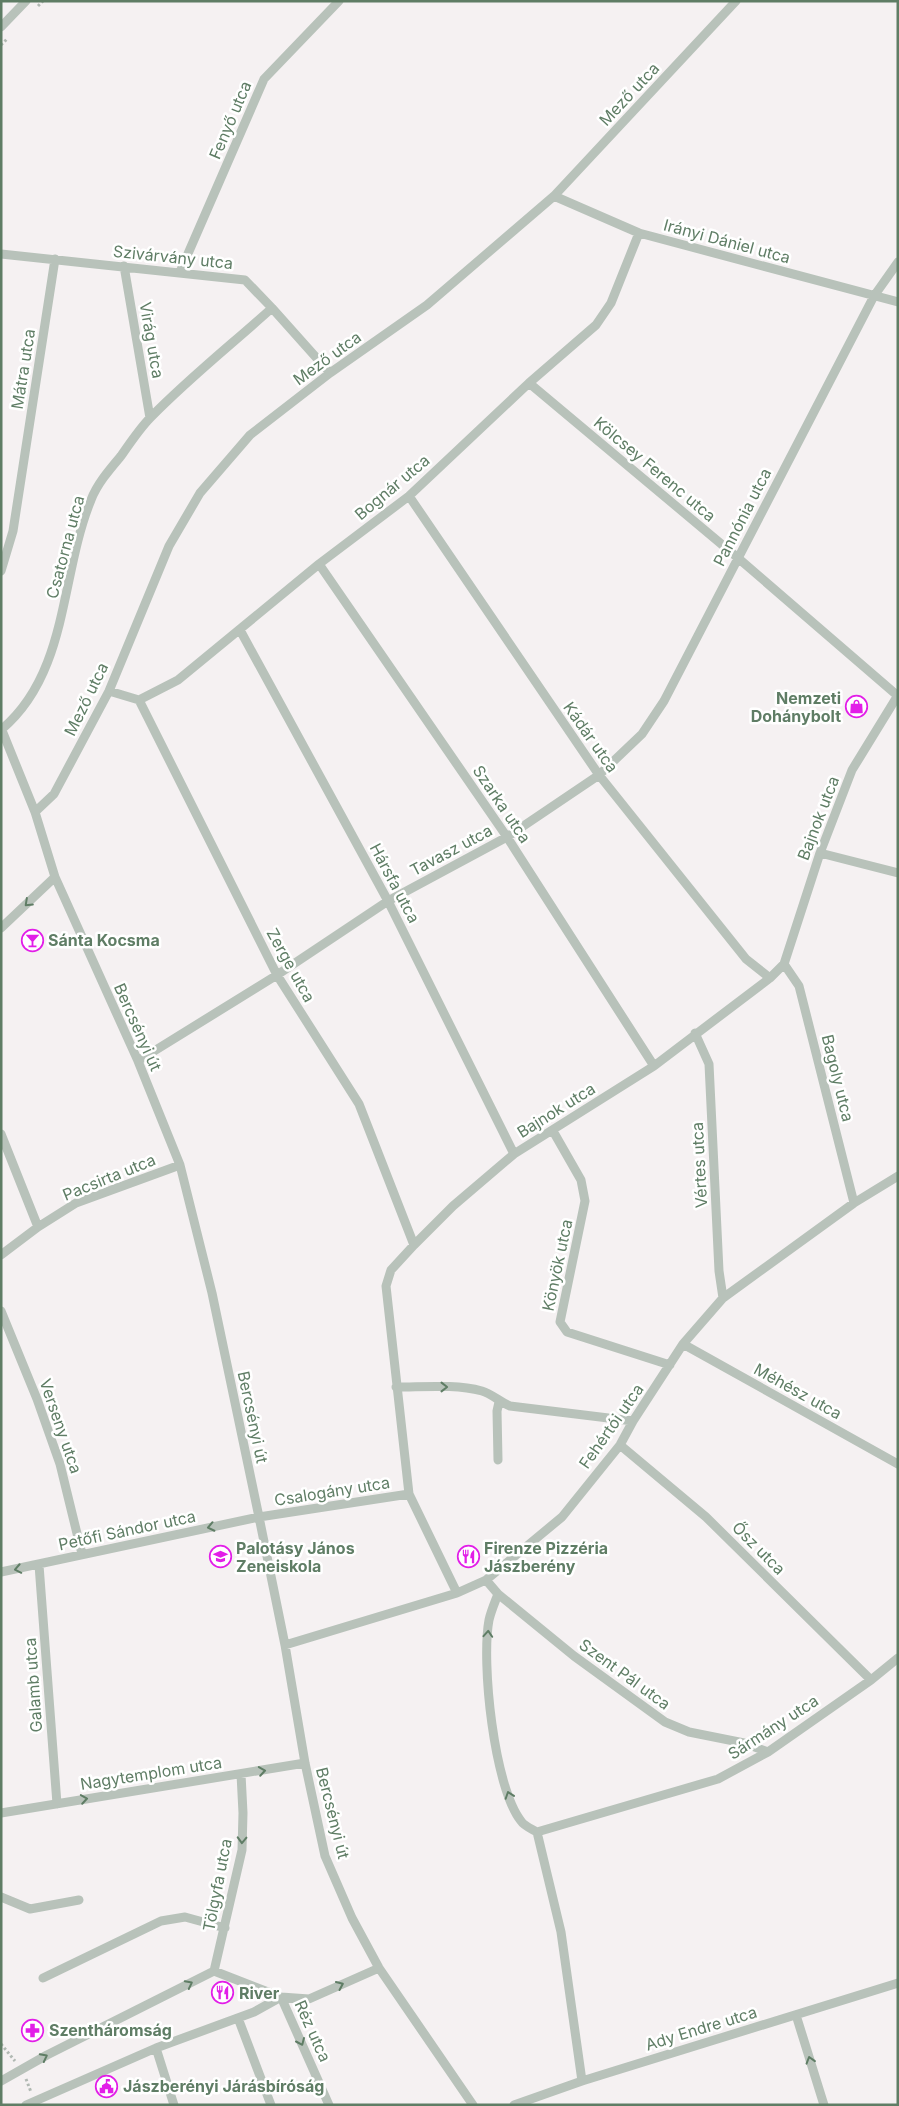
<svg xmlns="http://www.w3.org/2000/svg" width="899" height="2106" font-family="Inter,sans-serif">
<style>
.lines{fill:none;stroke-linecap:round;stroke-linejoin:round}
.path{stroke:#b1b9b3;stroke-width:3;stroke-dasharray:2.5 2.5;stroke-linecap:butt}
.minor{stroke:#b8c2ba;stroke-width:9}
.oneway{stroke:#5f7d65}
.labels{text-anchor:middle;stroke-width:5;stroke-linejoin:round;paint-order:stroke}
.street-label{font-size:16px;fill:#5f7d65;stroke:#fff}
.poi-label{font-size:16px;font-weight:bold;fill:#5f7d65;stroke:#fff;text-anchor:start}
</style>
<rect width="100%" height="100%" fill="#f5f1f2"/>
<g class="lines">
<!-- path -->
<path class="path" d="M38,6l5,-5
M1,45l7,-7
M1,2044l14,17
M26,2079l5,13"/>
<!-- minor -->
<path class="minor" d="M1,27l25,-26
M554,196l85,37 259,69
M1,254l244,26 27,28 58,65
M124,266l26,152
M180,272l84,-193 75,-78
M529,383l209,175 160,138
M409,496l190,279 147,184 24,19
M319,564l188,273 147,229
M1,571l12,-40 42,-272
M240,630l148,271 126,253
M109,691l30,9 39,-20 141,-116 90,-68 120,-113 67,-58 15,-22 28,-70
M139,700l138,275 82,129 55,141
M1,728l34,84 20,65 83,184 42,104 32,128 47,224 26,128 20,118 20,93 27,62 27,50 94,137
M2,729c67,-57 58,-154 89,-229 6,-16 19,-31 30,-44 9,-13 19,-28 30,-39 38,-39 81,-73 121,-109
M35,812l19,-18 55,-103 60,-145 31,-53 50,-58 80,-62 97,-68 127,-109 182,-195
M820,853l78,20
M1,928l54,-51
M784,964l15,22 55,217
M695,1033l14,31 10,207 4,27
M138,1061l139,-86 111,-74 119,-64 92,-62 43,-41 22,-33 210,-405 24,-34
M553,1131l28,49 4,21 -25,121 7,10 103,33
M1,1134l37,93
M1,1255l37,-28 38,-24 104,-38
M1,1311l36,88 23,65 22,90
M683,1344l215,120
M396,1387c28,0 59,-3 86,4 10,3 18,11 28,15l123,15
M620,1445l86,72 165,163
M498,1460l-1,-49 2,-9
M39,1565l18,239
M1,1572l258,-55 150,-23
M486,1580l12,14 76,62 91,66 24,10 55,11 24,9
M457,1593l-48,-99 -23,-208 5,-16 23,-25 39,-39 61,-52 140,-88 116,-88 14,-14 36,-111 32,-83 46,-75
M498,1594c-3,8 -7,17 -9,26 -8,42 5,167 32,201 3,5 11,8 16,11l24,100 21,149
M285,1645l172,-52 29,-13 76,-63 58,-72 13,-24 50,-77 40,-46 131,-95 44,-27
M1,1813l304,-50
M537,1832l181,-53 50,-27 103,-72 27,-22
M1,1897l29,12 49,-9
M214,1971l28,-121 1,-37 -2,-39
M43,1978l118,-57 24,-4 40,11
M796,2015l28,90
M238,2018l33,87
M156,2048l18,57
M1,2081l46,-26 167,-84 67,26 28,2 70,-31
M26,2105l130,-57 98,-36 27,-15 48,108
M514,2105l68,-24 316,-98"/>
</g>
<!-- one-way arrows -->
<defs><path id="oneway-chevron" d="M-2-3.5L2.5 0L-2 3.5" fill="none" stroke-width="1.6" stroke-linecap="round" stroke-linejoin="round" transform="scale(1.25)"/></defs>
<g class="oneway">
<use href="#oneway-chevron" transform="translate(28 903) rotate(137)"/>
<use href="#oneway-chevron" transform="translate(444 1387)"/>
<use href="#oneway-chevron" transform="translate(211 1527) rotate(168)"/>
<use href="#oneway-chevron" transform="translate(18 1569) rotate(169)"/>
<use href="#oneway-chevron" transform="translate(488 1634) rotate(-86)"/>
<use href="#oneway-chevron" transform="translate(262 1771) rotate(-9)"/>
<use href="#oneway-chevron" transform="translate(509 1795) rotate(-109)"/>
<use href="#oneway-chevron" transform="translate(84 1799) rotate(-9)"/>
<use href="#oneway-chevron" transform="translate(242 1840) rotate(92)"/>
<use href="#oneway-chevron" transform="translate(189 1984) rotate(-27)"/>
<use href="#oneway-chevron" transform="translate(340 1985) rotate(-24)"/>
<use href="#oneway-chevron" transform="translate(301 2042) rotate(66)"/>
<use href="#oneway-chevron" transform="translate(44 2057) rotate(-27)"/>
<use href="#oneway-chevron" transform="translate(810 2060) rotate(-107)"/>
</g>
<!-- icons -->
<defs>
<symbol id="shop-ring" viewBox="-11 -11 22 22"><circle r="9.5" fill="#fff" stroke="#e21ee8" stroke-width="1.5"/><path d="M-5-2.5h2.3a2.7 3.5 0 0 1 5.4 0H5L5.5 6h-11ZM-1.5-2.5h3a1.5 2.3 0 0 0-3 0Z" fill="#e21ee8"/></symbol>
<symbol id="bar-ring" viewBox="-11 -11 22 22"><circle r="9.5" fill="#fff" stroke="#e21ee8" stroke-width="1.5"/><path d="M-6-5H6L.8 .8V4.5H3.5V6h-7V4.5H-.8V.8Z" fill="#e21ee8"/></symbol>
<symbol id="school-ring" viewBox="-11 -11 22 22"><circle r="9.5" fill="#fff" stroke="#e21ee8" stroke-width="1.5"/><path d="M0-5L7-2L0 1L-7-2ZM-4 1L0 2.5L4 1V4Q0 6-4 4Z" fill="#e21ee8"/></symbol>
<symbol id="restaurant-ring" viewBox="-11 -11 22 22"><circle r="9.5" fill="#fff" stroke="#e21ee8" stroke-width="1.5"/><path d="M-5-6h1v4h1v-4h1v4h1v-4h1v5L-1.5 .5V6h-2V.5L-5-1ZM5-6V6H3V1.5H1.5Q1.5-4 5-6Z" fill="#e21ee8"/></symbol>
<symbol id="pharmacy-ring" viewBox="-11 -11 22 22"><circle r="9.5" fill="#fff" stroke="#e21ee8" stroke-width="1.5"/><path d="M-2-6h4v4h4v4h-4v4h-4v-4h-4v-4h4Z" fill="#e21ee8"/></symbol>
<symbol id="civic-ring" viewBox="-11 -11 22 22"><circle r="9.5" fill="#fff" stroke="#e21ee8" stroke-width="1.5"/><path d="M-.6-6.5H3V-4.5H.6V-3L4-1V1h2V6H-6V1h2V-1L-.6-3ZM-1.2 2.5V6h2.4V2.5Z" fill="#e21ee8"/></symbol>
</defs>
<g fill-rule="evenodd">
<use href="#shop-ring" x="844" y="694" width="25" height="25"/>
<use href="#bar-ring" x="20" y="928" width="25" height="25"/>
<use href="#school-ring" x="208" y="1544" width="25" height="25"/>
<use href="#restaurant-ring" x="456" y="1544" width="25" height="25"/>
<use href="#restaurant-ring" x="210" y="1980" width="25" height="25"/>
<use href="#pharmacy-ring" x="20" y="2018" width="25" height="25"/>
<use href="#civic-ring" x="94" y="2074" width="25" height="25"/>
</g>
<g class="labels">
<!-- street labels -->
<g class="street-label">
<text transform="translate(629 94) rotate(-47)" y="6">Mező utca</text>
<text transform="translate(230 120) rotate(-67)" y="6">Fenyő utca</text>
<text transform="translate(727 241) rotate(15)" y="6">Irányi Dániel utca</text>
<text transform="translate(173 257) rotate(6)" y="6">Szivárvány utca</text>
<text transform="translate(152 340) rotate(80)" y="6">Virág utca</text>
<text transform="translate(327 358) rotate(-36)" y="6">Mező utca</text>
<text transform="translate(23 369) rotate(-81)" y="6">Mátra utca</text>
<text transform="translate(655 469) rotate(40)" y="6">Kölcsey Ferenc utca</text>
<text transform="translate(392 487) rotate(-40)" y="6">Bognár utca</text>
<text transform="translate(742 517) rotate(-63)" y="6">Pannónia utca</text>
<text transform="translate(65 547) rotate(-75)" y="6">Csatorna utca</text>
<text transform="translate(86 699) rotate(-64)" y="6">Mező utca</text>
<text transform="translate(591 737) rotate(55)" y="6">Kádár utca</text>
<text transform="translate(502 804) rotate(56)" y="6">Szarka utca</text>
<text transform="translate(818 818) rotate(-69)" y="6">Bajnok utca</text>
<text transform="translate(451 850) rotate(-28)" y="6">Tavasz utca</text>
<text transform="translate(395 883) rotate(62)" y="6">Hársfa utca</text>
<text transform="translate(291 965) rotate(61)" y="6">Zerge utca</text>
<text transform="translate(138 1027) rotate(66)" y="6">Bercsényi út</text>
<text transform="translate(838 1078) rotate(76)" y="6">Bagoly utca</text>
<text transform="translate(556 1110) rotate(-32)" y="6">Bajnok utca</text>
<text transform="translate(699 1165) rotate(-93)" y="6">Vértes utca</text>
<text transform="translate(109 1177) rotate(-22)" y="6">Pacsirta utca</text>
<text transform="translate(557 1265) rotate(-78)" y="6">Könyök utca</text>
<text transform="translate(798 1391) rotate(29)" y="6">Méhész utca</text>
<text transform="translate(253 1417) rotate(78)" y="6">Bercsényi út</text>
<text transform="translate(61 1426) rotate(71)" y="6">Verseny utca</text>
<text transform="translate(611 1426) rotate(-55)" y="6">Fehértói utca</text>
<text transform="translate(332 1491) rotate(-9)" y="6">Csalogány utca</text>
<text transform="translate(127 1530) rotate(-12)" y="6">Petőfi Sándor utca</text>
<text transform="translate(759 1548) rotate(45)" y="6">Ősz utca</text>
<text transform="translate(625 1674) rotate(36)" y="6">Szent Pál utca</text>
<text transform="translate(33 1685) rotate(-94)" y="6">Galamb utca</text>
<text transform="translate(773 1727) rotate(-33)" y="6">Sármány utca</text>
<text transform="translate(151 1773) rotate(-9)" y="6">Nagytemplom utca</text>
<text transform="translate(333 1813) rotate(76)" y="6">Bercsényi út</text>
<text transform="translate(217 1885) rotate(-79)" y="6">Tölgyfa utca</text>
<text transform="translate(701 2028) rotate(-17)" y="6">Ady Endre utca</text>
<text transform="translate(313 2031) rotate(66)" y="6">Réz utca</text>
</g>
<!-- poi labels -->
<g class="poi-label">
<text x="841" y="704" text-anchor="end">Nemzeti<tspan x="841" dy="18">Dohánybolt</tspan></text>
<text x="48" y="946">Sánta Kocsma</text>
<text x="236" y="1554">Palotásy János<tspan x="236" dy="18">Zeneiskola</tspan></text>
<text x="484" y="1554">Firenze Pizzéria<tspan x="484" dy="18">Jászberény</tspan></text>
<text x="239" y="1999">River</text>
<text x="49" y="2036">Szentháromság</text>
<text x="123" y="2092">Jászberényi Járásbíróság</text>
</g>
</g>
<!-- border -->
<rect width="899" height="2106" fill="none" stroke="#5f7d65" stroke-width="5"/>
</svg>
